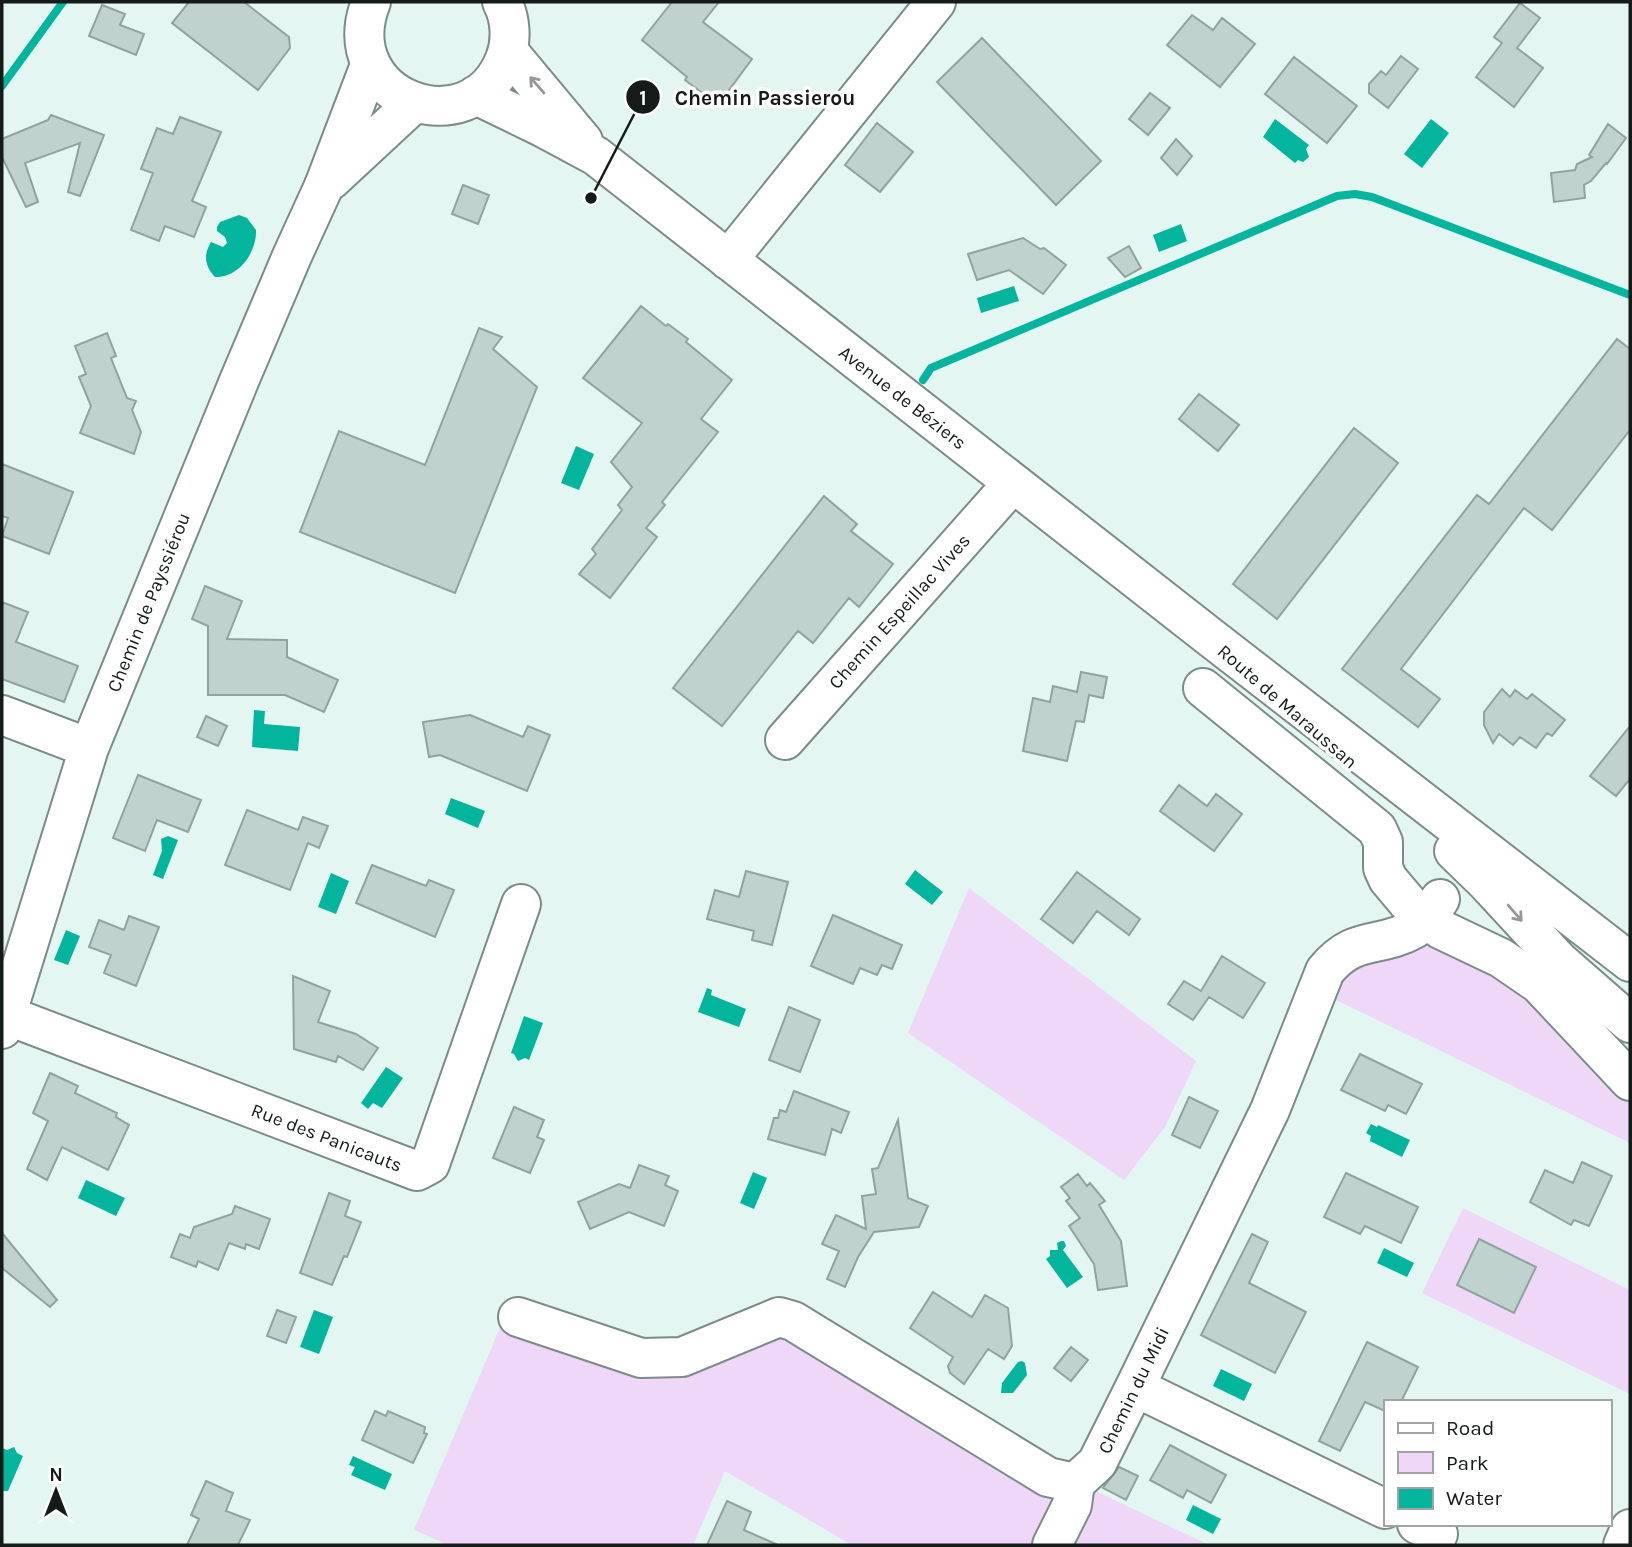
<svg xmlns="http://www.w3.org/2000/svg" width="1632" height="1547" font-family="Karla,sans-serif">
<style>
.green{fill:#efd7f7}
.water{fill:#03b59c}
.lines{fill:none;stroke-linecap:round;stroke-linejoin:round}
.stream{stroke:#03b59c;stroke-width:8}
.building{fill:#bfd2cd;stroke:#91a39f;stroke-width:2}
.minor-casing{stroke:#7b8c88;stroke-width:42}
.major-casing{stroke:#7b8c88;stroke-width:42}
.minor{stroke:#fff;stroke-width:38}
.major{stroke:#fff;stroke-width:38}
.oneway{stroke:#959898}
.labels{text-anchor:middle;stroke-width:7;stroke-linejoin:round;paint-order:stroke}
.street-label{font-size:19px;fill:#141b19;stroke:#fff}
.leader{fill:none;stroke:#141b19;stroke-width:2.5}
.callout-dot{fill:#141b19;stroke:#fff;stroke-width:2.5}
.mark-label{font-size:21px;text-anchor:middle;font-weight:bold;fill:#fff}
.callout-label{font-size:21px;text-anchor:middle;font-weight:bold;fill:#141b19;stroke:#fff;stroke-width:7;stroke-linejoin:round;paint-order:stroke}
</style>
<rect width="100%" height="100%" fill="#e3f6f1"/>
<!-- green -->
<path class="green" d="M969,888l227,173 -31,66 -41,53 -216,-147z
M1414,942l17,2 66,25 133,122v52l-302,-147 15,-29z
M1463,1208l167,82v104l-208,-101z
M503,1321l128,49 150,-34 282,159 -23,50h-188l-127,-74 -32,74h-245l-34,-15z
M1079,1483l130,62h-159z"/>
<!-- water -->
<path class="water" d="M1275,119l34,26 -3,4 3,8 -6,5 -5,-2 -3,3 -32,-26z
M1431,119l18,14 -27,35 -18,-14z
M239,215l8,3 9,12c1,22 -17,48 -41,47 -10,-11 -12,-22 -4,-35l12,5 4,-4 -2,-6 -8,-6v-4l3,-5z
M1181,224l6,17 -28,11 -6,-17z
M1014,286l5,15 -38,12 -4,-15z
M576,446l18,8 -15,36 -18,-7z
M254,710l11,1 -1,13 36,3 -2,24 -46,-4z
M451,798l34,13 -7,17 -33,-14z
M168,836l10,4 -15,39 -10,-4 9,-24 -1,-12z
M915,870l28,22 -11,13 -27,-21z
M331,873l18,8 -13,33 -18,-7z
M66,930l14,6 -12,29 -14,-5z
M707,988l5,2 -1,5 35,14 -7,18 -41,-15z
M524,1016l19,7 -14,37 -4,-2 -7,3 -4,-7 -3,-1z
M386,1067l17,11 -21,30 -9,-5 -5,6 -7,-6z
M1371,1124l6,3 1,-2 32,15 -8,17 -32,-16 1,-5 -5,-3z
M753,1172l14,6 -13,31 -14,-6z
M86,1180l39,18 -9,18 -38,-18z
M1061,1241h3l2,5 -3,4 20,27 -16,11 -21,-29 4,-3v-6h8l-1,-7z
M1384,1248l30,15 -7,14 -30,-14z
M314,1310l19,7 -14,37 -19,-7z
M1022,1361l3,2 2,12 -14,18h-12l1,-10 16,-21z
M1221,1369l31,15 -8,17 -31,-15z
M14,1447l3,6 6,3 -15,35h-6v-43l5,2z
M353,1456l39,18 -7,16 -34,-15 4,-8 -6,-2z
M1193,1505l28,14 -8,15 -27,-14z"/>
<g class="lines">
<!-- stream -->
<path class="stream" d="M2,86l61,-84
M923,380l8,-12 406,-172 18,-2 17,3 258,98"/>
</g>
<!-- building -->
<path class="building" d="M189,2h55l45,35 1,11 -32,42 -86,-67z
M672,2h47l-16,20 49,37 -34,46 -33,-25 2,-3 -45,-37z
M1520,3l20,15 -23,30 26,20 -29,39 -38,-30 26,-34 -8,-6z
M102,5l23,9 -5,11 24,9 -8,21 -47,-19z
M1192,15l21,15 9,-12 33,26 -35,43 -53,-42z
M982,38l119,123 -45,44 -119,-123z
M1401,56l17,13 -30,39 -19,-15v-9l12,-13 5,4z
M1294,57l63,49 -30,37 -62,-49z
M1150,93l20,15 -22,27 -19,-16z
M51,115l53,20 -24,61 -12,-4 12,-49 -55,20 13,39 -12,5 -24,-50v-18l46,-19z
M180,117l41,15 -29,69 14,6 -12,30 -29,-11 -6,15 -28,-11 22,-57 -12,-4 16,-41 16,6z
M877,123l36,29 -33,40 -35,-27z
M1608,124l18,14 -19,26 -1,-1 -15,18 -7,4 1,13 -31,4 -3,-29 24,-3 2,-6 15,-7 -3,-2z
M1176,139l16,17 -15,19 -16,-17z
M463,185l26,10 -11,29 -26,-10z
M1023,238l17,11 4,-1 22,17 -23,29 -34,-24 -32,10 -9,-26z
M1129,246l12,22 -16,9 -17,-19z
M641,306l25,20 2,-2 20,15 -2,3 46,38 -31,39 17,13 -56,70 3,3 -19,23 11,9 -47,61 -31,-24 17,-20 -4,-5 30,-39 -4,-5 14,-18 -21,-25 31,-39 -59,-45z
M479,328l23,9 -9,12 44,38 -82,206 -155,-61 39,-101 86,34z
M107,333l9,23 -5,2 16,40 9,3 -4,9 9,22 -7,22 -54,-21 11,-27 -12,-29 7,-3 -11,-28z
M1617,339l13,10v81l-78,100 -28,-22 -123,161 39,30 -22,28 -76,-58 135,-174 12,9z
M1199,394l40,31 -21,26 -39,-32z
M1354,428l44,35 -121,156 -44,-35z
M2,464l71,28 -24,62 -47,-18 6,-18 -6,-2z
M824,496l33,28 -6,7 42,33 -34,43 -10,-9 -36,45 -15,-12 -76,95 -49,-38z
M205,586l37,15 -15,38 60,1v17l51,23 -14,32 -39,-17h-77v-69l-16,-7z
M2,602l26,10 -12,30 62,24 -14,36 -62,-23z
M1081,672l26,5 -4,21 -14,-3 -5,27 -8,-1 -9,40 -44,-10 10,-53 17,4 3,-16 24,6z
M1502,689l8,8 5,-7 12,9 5,-5 33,26 -13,16 -5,-3 -11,15 -16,-11 -7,8 -14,-11 -6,9 -9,-18v-13z
M470,715l53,22 5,-11 22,9 -23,56 -87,-36 -11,2 -6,-35z
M206,716l21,10 -9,20 -21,-9z
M1630,726v53l-14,17 -26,-20z
M138,775l63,25 -13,32 -31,-12 -12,31 -32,-13z
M1179,785l28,21 9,-12 26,20 -28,37 -54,-40z
M247,810l51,20 5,-13 25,9 -9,22 -11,-5 -18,47 -65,-25z
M372,865l54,21 3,-6 25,10 -19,47 -79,-34z
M746,871l42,11 -16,63 -20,-5 2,-9 -47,-12 8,-29 24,7z
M1077,872l63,47 -11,16 -32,-24 -24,32 -32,-24z
M833,915l69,30 -10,24 -10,-4 -5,10 -17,-7 -7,16 -42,-18z
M129,916l30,11 -23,59 -32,-13 7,-18 -22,-8 10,-27 25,10z
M1222,956l43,27 -22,35 -34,-21 -16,23 -25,-16 16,-23 17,10z
M293,976l37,15 -12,31 38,12 22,14 -15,22 -25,-14 -2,6 -42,-13z
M789,1007l31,13 -20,52 -31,-12z
M1360,1054l62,30 -16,30 -18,-9 -3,6 -44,-21z
M50,1073l28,13 -3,7 42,20 -1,4 13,8 -21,45 -46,-23 -15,33 -20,-11 21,-48 -15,-8z
M794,1091l55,21 -8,21 -9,-4 -7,26 -57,-16 6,-21h4l2,-8 6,2z
M1189,1097l29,14 -18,37 -28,-13z
M514,1107l30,13 -7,17 7,3 -14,33 -37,-15z
M898,1120l10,78 20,8 -9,21 -45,5 -16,25 -13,30 -18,-8 12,-28 -17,-7 14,-29 30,14 -4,-33 14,-2 -4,-25 6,-1z
M1582,1162l30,14 -23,50 -15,-6 -3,5 -41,-23 15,-32 28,13z
M639,1165l30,11 -4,9 13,6 -14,35 -35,-14 -39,17 -12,-27 41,-18 11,4z
M1346,1173l72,34 -17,36 -36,-17 -5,8 -36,-17z
M1078,1174l9,12 3,-3 15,18 -6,4 22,36 6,45 -29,4 -4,-26 -25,-38 11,-8 -14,-17 4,-3 -9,-11z
M329,1193l21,8 -5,15 16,6 -14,35 -3,-1 -12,29 -32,-12z
M235,1206l35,13 -11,30 -13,-5 -1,5 -16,-6 -11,27 -20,-9 -2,6 -25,-10 9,-23 10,4 4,-11 38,-13z
M2,1233l55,67 -7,7 -48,-39z
M1252,1234l16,8 -19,41 57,29 -31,61 -74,-38z
M1479,1239l57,28 -22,46 -57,-28z
M933,1292l39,25 13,-22 23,13 4,38 -8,13 -16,-10 -24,35 -14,-11 -2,-7 5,-9 -43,-29z
M277,1310l19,7 -10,26 -19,-7z
M1367,1342l51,25 -17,35h-16v9l-20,-9 -25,49 -21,-10z
M1071,1347l17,13 -17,21 -17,-13z
M375,1411l11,5 2,-5 37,16 -1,6 3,1 -14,29 -51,-23z
M1170,1445l56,30 -15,28 -24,-13 -4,8 -33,-18z
M1119,1467l19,9 -12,24 -23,-12z
M206,1481l27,12 -7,18 24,9 -12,25h-51l12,-26 -8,-4z
M727,1501l24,11 -7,18 34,15h-71z"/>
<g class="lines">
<defs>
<path id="minor" d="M728,260l208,-258
M1203,688l174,141 6,13v26l5,11 21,25 31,25 61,29 38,26 91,97
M2,715l87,33
M785,740l228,-257
M6,1015l411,156 13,-7 91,-260
M2,1029l87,-281 150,-367 53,-125 32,-70
M518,1317l123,41 41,-1 97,-40 14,4 255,156 27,6 22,-20 38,-76 135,-277 55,-139c30,-37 54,-22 89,-42 12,-7 19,-19 26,-30
M1135,1387l250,122
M1417,1524l21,10
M1052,1545l20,-40 3,-22
M1623,1545l7,-16"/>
<path id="major" d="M371,2c-38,96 99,147 134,57 7,-18 6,-40 -3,-57
M508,51l75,90
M476,95l66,32 54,29 614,481 420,325
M331,180l83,-77
M324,186l46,-121
M1454,851l32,31 72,78 72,63"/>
</defs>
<!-- minor casing -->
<use href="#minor" class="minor-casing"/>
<!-- major casing -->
<use href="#major" class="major-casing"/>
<!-- minor -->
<use href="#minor" class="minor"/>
<!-- major -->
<use href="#major" class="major"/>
</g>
<!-- one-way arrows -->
<defs><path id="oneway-shaft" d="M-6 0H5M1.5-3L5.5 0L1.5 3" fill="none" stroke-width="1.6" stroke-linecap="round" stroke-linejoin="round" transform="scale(1.75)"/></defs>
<g class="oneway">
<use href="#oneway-shaft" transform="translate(537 85) rotate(-131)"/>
<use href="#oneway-shaft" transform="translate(1515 913) rotate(49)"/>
</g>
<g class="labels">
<!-- street labels -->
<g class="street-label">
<text transform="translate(903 397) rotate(38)" y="7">Avenue de Béziers</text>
<text transform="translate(148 602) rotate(-68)" y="7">Chemin de Payssiérou</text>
<text transform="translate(899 611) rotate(-48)" y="7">Chemin Espeillac Vives</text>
<text transform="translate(1288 706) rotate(41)" y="7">Route de Maraussan</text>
<text transform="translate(327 1137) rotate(21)" y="7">Rue des Panicauts</text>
<text transform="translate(1133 1390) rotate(-64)" y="7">Chemin du Midi</text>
</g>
</g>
<!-- callouts -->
<path class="leader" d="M591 198L643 97"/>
<g class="callout-dot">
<circle cx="591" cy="198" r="7"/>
<circle cx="643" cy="97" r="18"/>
</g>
<g class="mark-label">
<text x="643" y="105">1</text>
</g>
<g class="callout-label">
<text x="765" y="105">Chemin Passierou</text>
</g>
<!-- border -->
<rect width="1632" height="1547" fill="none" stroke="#141b19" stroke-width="7"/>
<!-- legend -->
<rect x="1384" y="1400" width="228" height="126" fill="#ffffff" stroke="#a1a4a3" stroke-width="2"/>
<rect x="1398" y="1423" width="35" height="10" fill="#ffffff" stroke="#a1a4a3" stroke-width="2"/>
<text x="1446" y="1435" font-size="21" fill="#141b19">Road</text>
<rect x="1398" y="1452" width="35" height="21" fill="#efd7f7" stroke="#a1a4a3" stroke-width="2"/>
<text x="1446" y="1470" font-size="21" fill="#141b19">Park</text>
<rect x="1398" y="1488" width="35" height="21" fill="#03b59c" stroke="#a1a4a3" stroke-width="2"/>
<text x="1446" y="1505" font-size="21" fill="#141b19">Water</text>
<!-- north arrow -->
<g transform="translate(56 1491)" stroke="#ffffff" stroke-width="5" paint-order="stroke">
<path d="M0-5L12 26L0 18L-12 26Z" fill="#141b19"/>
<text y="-10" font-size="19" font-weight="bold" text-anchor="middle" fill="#141b19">N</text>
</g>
</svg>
